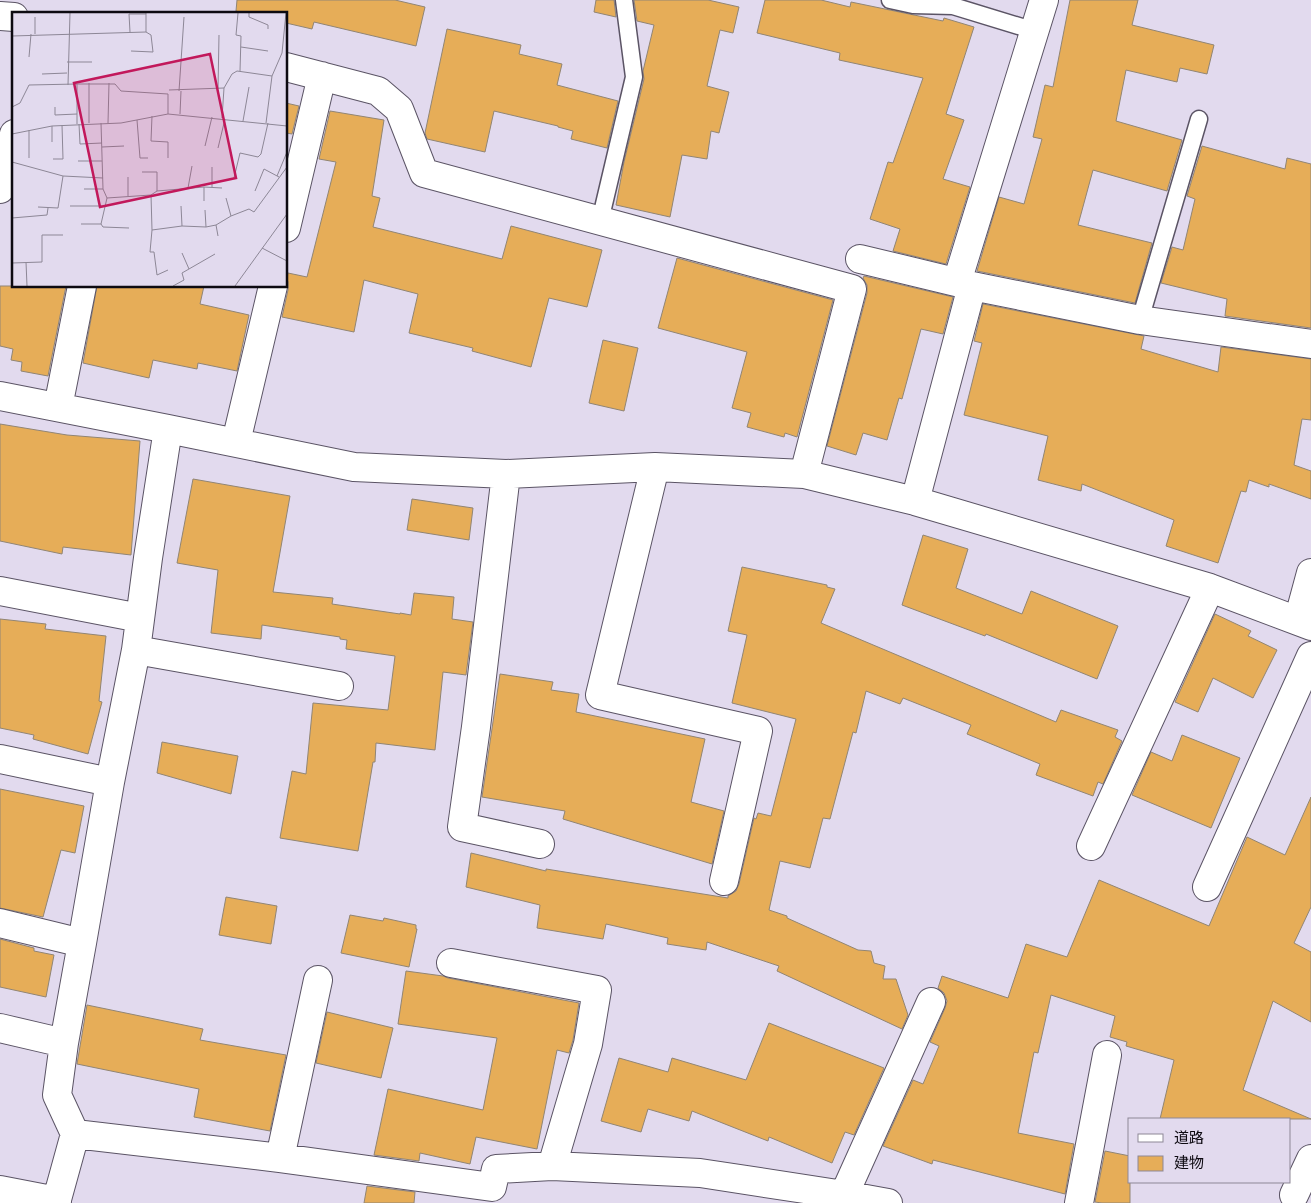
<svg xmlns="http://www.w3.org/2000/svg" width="1311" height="1203" font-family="'Noto Sans','Noto Sans JP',sans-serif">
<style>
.building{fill:#e6ad58;stroke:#918574}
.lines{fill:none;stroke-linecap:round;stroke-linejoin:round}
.lane-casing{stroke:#5b5465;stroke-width:19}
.street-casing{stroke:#5b5465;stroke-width:30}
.lane{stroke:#fff;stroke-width:16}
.street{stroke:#fff;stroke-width:28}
.inset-road{fill:none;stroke:#8d8796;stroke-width:1}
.view{fill:#c2185b;fill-opacity:0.15;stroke:#c2185b;stroke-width:2.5}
.inset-edge{fill:none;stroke:#0d0a11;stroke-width:2.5}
</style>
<rect width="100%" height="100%" fill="#e2daee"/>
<!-- building -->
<path class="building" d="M237,0h158l30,7 -9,39 -102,-24 -2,7 -26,-6v-9h-40l-10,-3z
M596,0h18l2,17 -22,-5z
M634,0h74l31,7 -6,26 -13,-3 -13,56 22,6 -10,41 -8,-2 -4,28 -25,-4 -12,62 -54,-12 8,-43 20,-83 -1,-8 11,-46 -17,-4z
M765,0h56l29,7 1,-5 92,19 1,-3 30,9 -28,87 18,6 -21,59 27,8 -24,77 -53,-13 7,-22 -30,-10 18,-57 5,1 30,-85 -84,-18 1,-7 -83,-20z
M1070,0h68l-6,25 82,20 -7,29 -27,-6 -3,14 -51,-12 -10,51 66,19 -15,51 -74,-21 -15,55 74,18 -17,60 -158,-32 22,-74 25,7 18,-65 -9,-2 12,-52 8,2z
M447,29l74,16 -2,9 43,10 -5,21 61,16 -11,47 -36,-9 2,-8 -15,-4v-1l-64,-15 -9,41 -58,-13 -2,-6z
M286,103l13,3 -7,28 -6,-1z
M330,111l54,9 -12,76 8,2 -7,29 129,32 9,-33 91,24 -15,57 -38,-9 -18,69 -59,-16 1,-3 -64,-15 9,-39 -54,-14 -10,52 -72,-15 6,-27v-8l-1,-3 1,-6 19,4 29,-115 -17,-3z
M1202,146l83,23 2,-11 24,6v164l-86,-12 2,-17 -66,-16 11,-36 11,3 12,-51 -8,-3z
M677,258l156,42 -36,137 -12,-4 -1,4 -37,-10 4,-14 -19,-5 15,-56 -89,-24z
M864,276l89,21 -10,37 -22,-5 -19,70 -3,-1 -12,42 -24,-7 -7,22 -29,-9 40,-153v-8l-4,-7z
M0,286h66l-18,90 -27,-5 1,-9 -11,-2 2,-11 -13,-3z
M97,286h107l-4,18 49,11 -12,56 -39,-8 -1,6 -44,-9 -4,18 -66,-15z
M983,304l161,32 -3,13 77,23 3,-25 90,12v61l-9,-1 -8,46 17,6v28l-42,-15v3l-20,-7 -3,12 -5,-1 -23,72 -52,-17 8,-26 -92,-36 -1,7 -43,-11 10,-44 -84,-21 18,-72 -8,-2z
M603,340l35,8 -14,63 -35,-8z
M0,424l67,11 73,6 -9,114 -68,-8 -1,7 -62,-13z
M193,479l97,17 -17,96 60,6 -1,6 68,10v-1l11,2 3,-22 40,4 -2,22 21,3 -7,53 -23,-3 -8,78 -59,-7 -1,19h-2l-15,89 -78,-13 12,-67 14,3 7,-71 75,7 7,-54 -49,-7 1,-9 -7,-1v-2l-78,-12 -1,14 -50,-6 7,-63 -41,-7z
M412,499l61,9 -4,32 -62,-10z
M923,535l45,14 -12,39 66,26 9,-23 87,35 -21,53 -111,-45 -1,2 -83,-31z
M742,567l85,18v2l8,2 -14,34 235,99 5,-12 57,20 -3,7 7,4 -19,43 -5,-2 -5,14 -57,-21 4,-11 -73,-30 4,-9 -68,-27 -3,6 -34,-13 -10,42 -3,-1 -23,87 -7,-1 -13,50 -30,-7 -11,49 18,6v2l71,32 13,1 3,12 11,3 -2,13h13l12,36 -6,14 -125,-58 2,-5 -72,-24 -1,8 -39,-6 1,-6 -62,-14 -3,15 -66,-11 3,-23 -74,-18 5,-34 75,18v-2l182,29v-2l8,-5 3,-7 15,-66 2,1 2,-6 13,3 25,-97 -64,-16 15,-68 -19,-4z
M1215,614l36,17 -3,5 29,14 -24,48 -40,-20 -15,34 -23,-10z
M0,619l46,5 -1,5 61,7 -7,65 3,1 -14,52 -55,-15 1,-4 -34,-7z
M500,674l53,8 -2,8 28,4 -3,18 129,27 -14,63 33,9 -12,53 -149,-45 2,-8 -83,-14z
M1182,735l58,23 -29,70 -79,-33 19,-43 21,9z
M162,742l76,14 -7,38 -74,-21z
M0,789l84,17 -9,47 -14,-3 -18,67 -43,-9z
M1311,797v110l-17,36 17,9v70l-38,-21 -30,89 68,29h-151l14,-59 -48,-14 1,-4 -17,-5 5,-21 -64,-21 -13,58 -4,-1 -16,81 56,11 -9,50 -132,-34 -1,4 -49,-18 30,-66 10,4 16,-38 -9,-4 15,-34 2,-7 -3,-8 -6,-5 4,-12 66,22 18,-54 41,13 32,-77 110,46 38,-89 38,18z
M226,897l51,9 -6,38 -52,-9z
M350,915l33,6 1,-3 32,7v4h1l-8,38 -68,-14z
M0,939l34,9v3l20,4 -8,42 -46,-10z
M406,971l37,5 5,2 131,25 -6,37 -4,13 -12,-3 -20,99 -61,-12 -6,27 -50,-11 -1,8 -45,-6 14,-66 95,21 14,-72 -99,-14z
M87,1005l116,24 -3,11 86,15 -16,76 -76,-14 5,-28 -122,-25z
M327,1012l66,16 -12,50 -65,-15z
M769,1023l115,45 -30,67 -9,-3 -13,31 -63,-26 -1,4 -76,-30 -3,10 -41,-12 -7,23 -40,-11 18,-63 49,14 4,-14 74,22z
M1105,1151l25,5v47h-28l-7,-1z
M367,1186l48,6 -1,11h-50z"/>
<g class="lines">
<defs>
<path id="lane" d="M890,0l23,5 40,1 82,25
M600,221l34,-144 -10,-77
M1140,320l59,-201"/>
<path id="street" d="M0,16l14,1
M286,67l92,24 21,18 25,64 428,116 -48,185
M0,189l3,-7 11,-48
M286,228l36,-152
M860,259l112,27 168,34 171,24
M957,282l87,-282
M0,396l168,33 186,38 152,7 149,-7 149,7 111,27 295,87 101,38
M58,407l24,-121
M168,429l-20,129 -12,92 -26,132 -28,161 -18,100 -7,52 18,39 205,24 212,29 4,-18 56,-3 36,-122 9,-54 -146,-27
M236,442l37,-156
M655,467l-55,228 158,36 -34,150
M506,474l-30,253 -14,100 78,17
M915,501l57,-215
M0,591l140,27
M1298,621l13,-48
M136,650l203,36
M0,759l110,23
M1091,846l119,-258
M1207,887l104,-231
M0,923l82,20
M0,1028l64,15
M280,1158l38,-178
M552,1166l148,7 144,22 44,8
M0,1190l57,11
M844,1195l87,-193
M1294,1195l17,-36
M56,1203l19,-69
M1079,1203l28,-148"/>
</defs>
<!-- lane casing -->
<use href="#lane" class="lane-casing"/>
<!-- street casing -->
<use href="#street" class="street-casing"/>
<!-- lane -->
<use href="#lane" class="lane"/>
<!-- street -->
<use href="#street" class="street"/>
</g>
<!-- overview -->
<g transform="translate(12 12)">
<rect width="275" height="275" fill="#e2daee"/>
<path class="inset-road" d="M134,1v19M226,1l-2,22 5,1 -1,35M237,1v4l19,8v4M118,20l-1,-18h17M23,22v-17M0,24l134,-4 5,3 2,17 -22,-1M229,35l27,4M17,45l2,-23M55,50h25M30,62l25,-1M65,72h38l6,7 47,3v20M56,73l2,-72M206,77l1,-54M157,78l55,-2 8,-14 5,-3 35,5M167,79l5,-74M0,95l8,-4 9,-18 48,-1v40M43,95v8l22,-1M168,102l1,-23M140,104l-1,25 17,1v16M210,106l2,-30M125,108l3,38h8M231,109l6,-34M77,111v-40M89,111l2,66 4,9 44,-3 6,-4v-19h-15M96,111l1,-40M254,111l6,-47 10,-23 4,-40M67,112l1,20 22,-1M40,114v16M17,118v28M0,122l40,-8 69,-3 47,-9 119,12M193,134l7,-29M90,135l22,-1M206,136l7,-29M41,147h10l-1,-34M66,149h24M0,150l51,14 40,2M200,155v20M265,164l10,-24M222,166l6,-25 18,4 3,-3 7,-31M176,176l4,-22M72,177h19M145,179l47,-4M243,179l9,-22 15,8M139,183l1,35 30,-4M116,184v-19M214,186l5,18 18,-7 5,3 33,-45M192,189v-14l18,1M58,194h36M169,194l1,20 24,1M26,195l20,1 5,-32M193,198l1,17 10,-2M0,206l35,-3 1,-7M69,212h20l6,-26M89,212l2,3 26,1M140,218l-2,22h4l3,23 11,-5M206,224l-2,-11 15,-9M250,236l25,13M170,241l7,16M14,250l1,24M0,251l30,-1v-27h21M161,274l11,-6 -2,-7 33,-19M223,274l52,-72"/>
<path class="view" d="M198,42l26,124 -136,29 -26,-124z"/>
<rect width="275" height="275" class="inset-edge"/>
</g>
<!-- legend -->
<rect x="1128" y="1118" width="162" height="65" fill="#e2daee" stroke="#8d8796"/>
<rect x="1138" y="1134" width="25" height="8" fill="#ffffff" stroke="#8d8796"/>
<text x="1174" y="1143" font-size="15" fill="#0d0a11">道路</text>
<rect x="1138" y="1156" width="25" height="15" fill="#e6ad58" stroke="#8d8796"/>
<text x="1174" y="1168" font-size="15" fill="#0d0a11">建物</text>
</svg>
